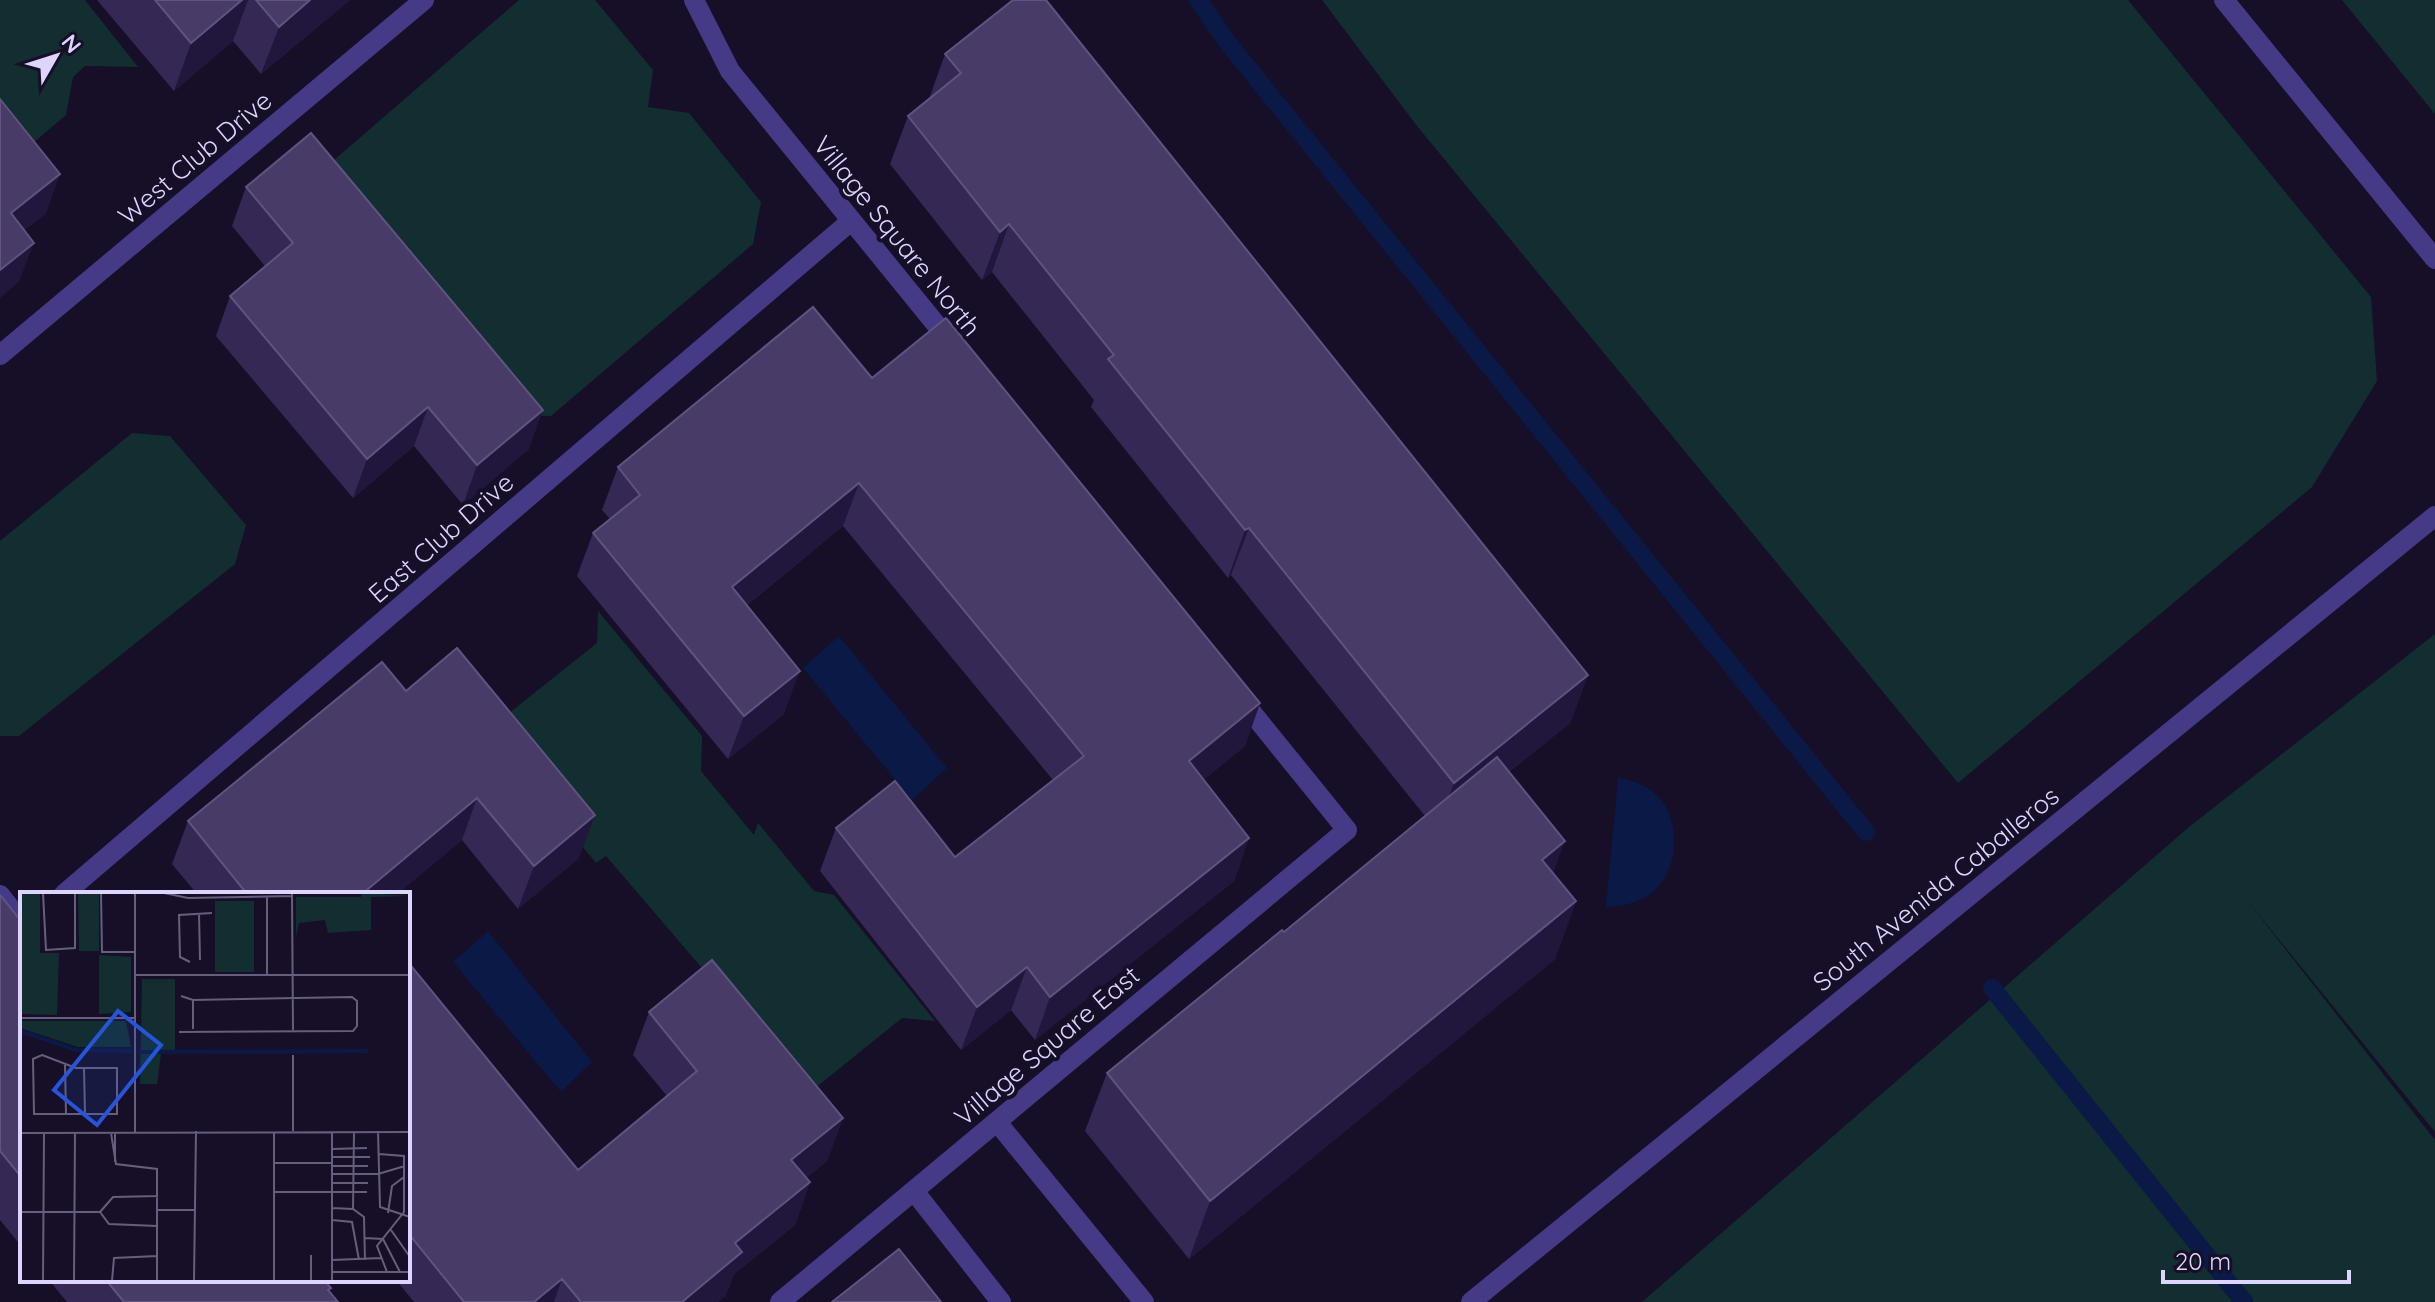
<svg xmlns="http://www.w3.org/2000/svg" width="2435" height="1302" font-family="Quicksand,sans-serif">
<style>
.green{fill:#122e31}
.water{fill:#0a1945}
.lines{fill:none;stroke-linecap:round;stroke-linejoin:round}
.stream{stroke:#0a1945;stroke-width:18}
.minor{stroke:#453a86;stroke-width:20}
.wall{fill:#362855}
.shaded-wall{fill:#21163b}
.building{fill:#483b67;stroke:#5f537f;stroke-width:2}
.labels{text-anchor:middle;stroke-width:8;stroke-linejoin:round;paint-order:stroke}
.street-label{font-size:26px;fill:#ded5ff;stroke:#160f27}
.inset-river{fill:none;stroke:#0a1945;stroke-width:4}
.inset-road{fill:none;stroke:#665e7d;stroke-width:2}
.view{fill:#2755da;fill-opacity:0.15;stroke:#2755da;stroke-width:4}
.inset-edge{fill:none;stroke:#ded5ff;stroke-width:4}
</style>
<rect width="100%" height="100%" fill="#160f27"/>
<!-- green -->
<path class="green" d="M0,0h85l53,67 -53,-1 -12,11 -7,38 -46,39 -20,-24z
M519,0h76l58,70 -5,37 41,6 72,89 -8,42 -202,172 -51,-1 -167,-254z
M1322,0h806l243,297 6,84 -65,106 -354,296 -541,-657z
M2342,0h93v114z
M132,433l38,3 76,89 -11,39 -216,172h-19v-195z
M598,611l104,125 -1,35 53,64 4,-12 56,68 20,4 101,126 -33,-3 -93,75 -203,-237 -10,7 -122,-148 29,3 94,-75z
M2435,634v498l-189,-233 189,241v162h-793l547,-475z"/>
<!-- water -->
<path class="water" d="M839,636l108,132 -35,32 -109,-132z
M1618,778c12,2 24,5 34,13 30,23 29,77 1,101 -12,10 -32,15 -47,15z
M488,931l104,131 -31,30 -108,-130z"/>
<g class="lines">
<!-- stream -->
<path class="stream" d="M1198,0l30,43 638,789
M1992,988l252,314"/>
<!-- minor -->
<path class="minor" d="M694,0l36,71 222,273
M2224,0l211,259
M0,355l424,-355
M64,894l787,-673
M0,895l22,28
M997,1122l147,180
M914,1191l87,111
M780,1302l567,-472 -107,-132
M1471,1302l964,-786"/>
</g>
<!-- wall -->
<path class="wall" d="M97,0h253l-89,74 -28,-33 -59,50z
M945,54l643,621 -18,48 -61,49 44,102 23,27 -21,58 -366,300 -104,-128 22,-58 177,-141 141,-116 -194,-241 -3,3 -137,-171 3,-7 -102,-128 -10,8 -92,-116 18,-48 21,-17z
M246,187l283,262 -66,56 -49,-59 -61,52 -137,-162 14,-40 35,-30 -33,-40z
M872,378l388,325 -15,43 -42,34 46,58 -15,43 -199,159 -24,-30 -50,40 -141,-179 16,-43 119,29 98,-77 -210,-254 -96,79 37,109 -56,45 -151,-183 16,-43 17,-14 -8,-9 16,-43z
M406,691l173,167 -61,51 -56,-69 -65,54h-200l-25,-30 16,-43z
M0,895l22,27v325l-22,-27z
M408,962l170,208 89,-74 -34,-41 16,-43 194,106 -16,43 -21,17 4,4 -15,43 -61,49 -8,21 -8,7h-304l-18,-22h12z
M49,1280h275l7,8 -2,4 9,10h-271z"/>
<!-- shaded-wall -->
<path class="shaded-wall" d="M242,0h6l-15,41 -59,50 17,-48z
M310,0h40l-89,74 18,-47z
M60,174l-14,40 -46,35 11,-36z
M1009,224l-17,48 -10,8 18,-48z
M34,243l-15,39 -19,16v-28z
M428,407l-14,39 -61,52 14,-39z
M543,410l-14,39 -66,56 14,-40z
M859,483l-16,43 -127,104 16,-43z
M1249,528l-18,47 -3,3 17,-48z
M800,671l-16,43 -56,45 16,-43z
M1588,675l-18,48 -134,107 18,-47z
M1260,703l-15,43 -72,58 16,-43z
M477,798l-15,42 -65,54h-35z
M595,815l-16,43 -61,51 16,-43z
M1249,838l-15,43 -199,159 15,-43z
M1565,841l-21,58 -2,-39z
M1576,901l-21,58 -366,300 21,-58z
M1027,967l-16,43 -50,40 16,-43z
M843,1118l-16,43 -52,42 16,-43z
M810,1182l-15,43 -61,49 -8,21 -8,7h-36l53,-59z
M562,1279l-8,23h-20z"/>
<!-- building -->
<path class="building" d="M155,0h87l-51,43z
M256,0h54l-31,27z
M1013,0h33l542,675 -134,108 -205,-255 -4,2 -137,-171 6,-4 -105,-131 -9,8 -92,-116 53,-43 -16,-19z
M0,99l60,75 -49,39 23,30 -34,27z
M311,133l232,277 -66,55 -49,-58 -61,52 -137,-163 63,-53 -47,-56z
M813,307l59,71 74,-60 314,385 -71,58 60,77 -199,159 -23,-30 -50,40 -141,-179 59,-47 60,76 129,-101 -225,-273 -127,104 68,84 -56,45 -151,-183 47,-38 -22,-28z
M457,648l138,167 -61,51 -57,-68 -115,96h-115l-59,-73 194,-159 24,29z
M1497,757l68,84 -23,19 34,41 -366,300 -103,-128 175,-143 2,2z
M0,895l22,27v256l-22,-27z
M712,960l131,158 -52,42 19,22 -75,61 7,9 -60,50h-101l-19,-23 -28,23h-70l-56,-69v-271l170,208 119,-99 -48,-59z
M899,1249l42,53h-109z
M106,1280h218l7,8 -3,2 10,12h-214z"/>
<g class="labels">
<!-- street labels -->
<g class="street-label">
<text transform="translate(195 158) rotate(-40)" y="9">West Club Drive</text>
<text transform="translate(897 236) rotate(51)" y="9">Village Square North</text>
<text transform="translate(441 538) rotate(-41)" y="9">East Club Drive</text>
<text transform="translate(1936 889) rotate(-39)" y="9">South Avenida Caballeros</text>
<text transform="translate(1047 1046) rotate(-40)" y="9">Village Square East</text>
</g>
</g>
<!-- overview -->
<g transform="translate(20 892)">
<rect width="390" height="390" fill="#160f27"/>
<path d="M0,1h20v60h19l-2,62 -37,-1zM58,1h21v58h-20zM342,1l48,3 -39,1v33l-43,3 -3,-13 -26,3 -3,14v-40h65zM195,9h39v71h-39zM79,63l32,2v55l-32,2zM122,87h33v75h-14l-4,30h-17zM0,129h106l5,26h-53l-58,-19z" fill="#122e31"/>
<path class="inset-river" d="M0,139l56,19 55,1M119,160l229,-1"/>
<path class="inset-road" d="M23,1l3,57 29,-2v-55M81,1l1,59h33M115,1v239M144,1l24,5 104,-2M272,1l1,137M292,1h34M247,5v79M179,21l1,47M170,70l-10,-5 -1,-42 33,-2M115,83h275M173,108v29M0,126h115M159,140l174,-1 4,-5v-25l-5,-4 -159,3 -12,-4M22,163l34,13h41v46h-83l-1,-55zM45,173l1,49M64,176l1,46M273,239v-76M358,239l2,76 30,10M312,240v149M0,241l390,-1M91,241l5,31 41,5v112M312,257l35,-1M359,262l25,2v56l-27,34 10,26M312,265h38M95,270v-30M254,271h58M312,274h36M312,282h46l27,-8M312,291h36M254,300h93M312,316l21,1 11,8 1,43M333,317l1,-77M138,318h37M0,320h80M80,320l13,-15 45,-1M80,320l9,12 48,2M368,321l4,-27 12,-9M312,328l20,2 7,38M371,338l19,27M345,346l18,1 17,33M291,363v26M312,368l49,-2M312,380h78M23,389l1,-147M54,389l1,-149M92,389l2,-23 43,-2M174,389l2,-150M254,389v-149"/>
<path class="view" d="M98,119l43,34 -64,80 -43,-35z"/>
<rect width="390" height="390" class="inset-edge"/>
</g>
<!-- north arrow -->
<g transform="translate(56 56) rotate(51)" stroke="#160f27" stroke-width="6" paint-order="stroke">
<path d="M0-6L14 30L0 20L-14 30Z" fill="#ded5ff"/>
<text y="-12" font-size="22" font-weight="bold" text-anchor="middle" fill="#ded5ff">N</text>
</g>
<!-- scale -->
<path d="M2163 1270v12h186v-12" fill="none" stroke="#ded5ff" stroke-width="4"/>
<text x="2175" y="1270" font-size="24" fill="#ded5ff" stroke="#160f27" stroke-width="6" paint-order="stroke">20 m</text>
</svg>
